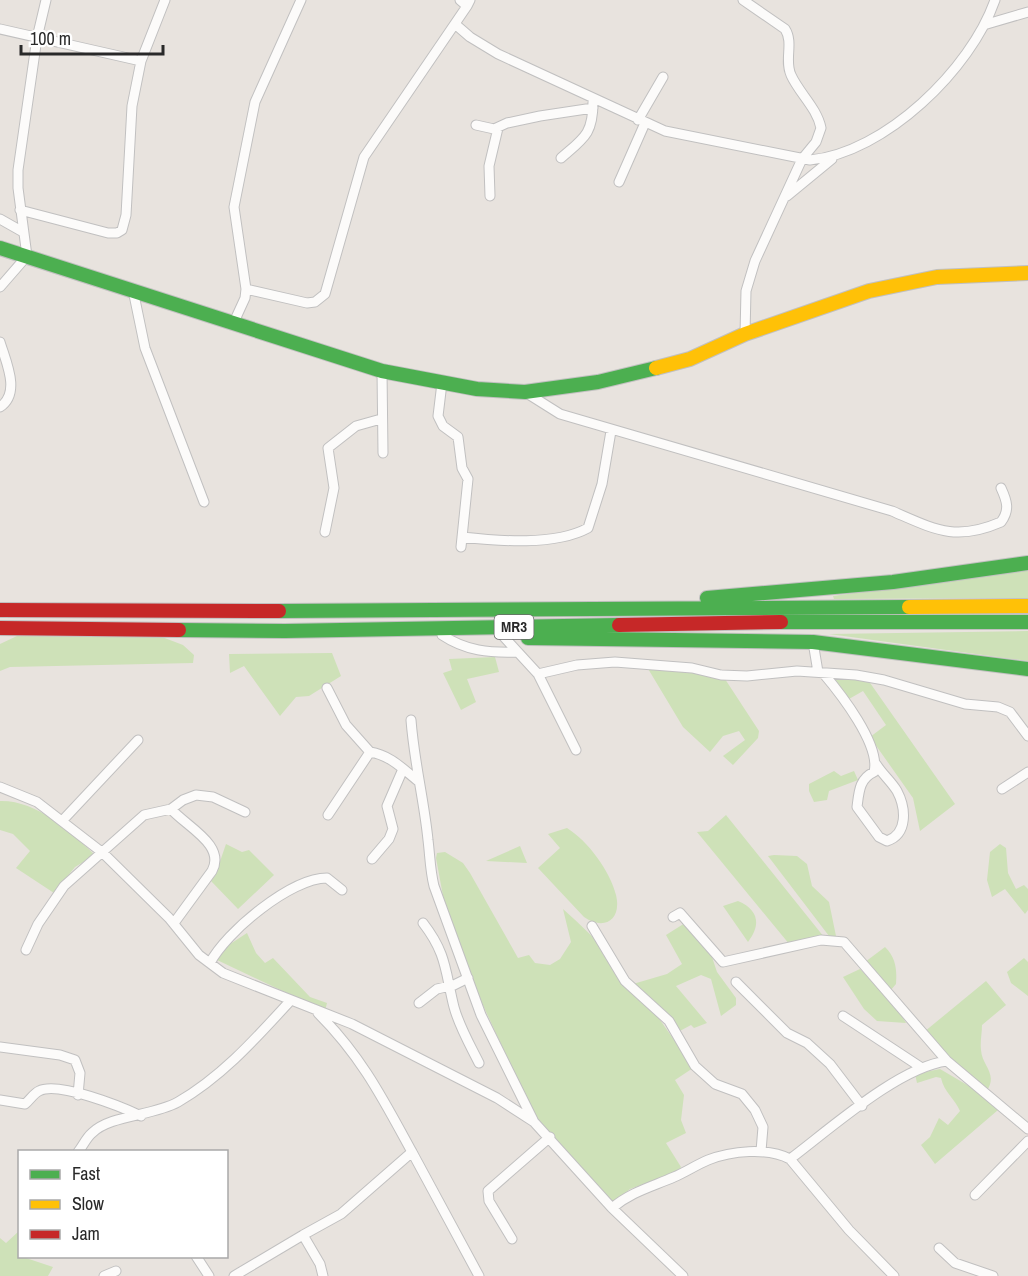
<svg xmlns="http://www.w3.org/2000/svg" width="1028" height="1276" font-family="'Archivo Narrow',sans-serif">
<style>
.green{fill:#cee1b8}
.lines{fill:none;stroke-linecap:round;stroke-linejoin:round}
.street-casing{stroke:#c1c0c0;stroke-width:11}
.fast-casing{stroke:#c1c0c0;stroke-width:16}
.slow-casing{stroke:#c1c0c0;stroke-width:16}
.jam-casing{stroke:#c1c0c0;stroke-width:16}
.street{stroke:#fcfbfa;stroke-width:9}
.fast{stroke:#4caf50;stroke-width:14}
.slow{stroke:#ffc107;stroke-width:14}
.jam{stroke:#c62828;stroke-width:14}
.labels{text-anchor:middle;stroke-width:4.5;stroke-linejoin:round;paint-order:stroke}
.shield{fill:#fff;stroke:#696969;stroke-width:1.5}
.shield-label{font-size:15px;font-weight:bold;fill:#292929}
</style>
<rect width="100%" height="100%" fill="#e8e3de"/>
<!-- green -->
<path class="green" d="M1028,569v29l-194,1 -1,-3z
M1028,631v30l-199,-27z
M17,636l145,1 21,8 11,10 -1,8 -183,4 -10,4v-27z
M332,653l9,23 -32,20 -13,1 -16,19 -36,-50 -14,7 -1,-19z
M495,657l4,15 -32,7 9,23 -15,8 -18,-37 9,-3 -3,-11z
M647,667l24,1 54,11 34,52 -1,7 -25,27 -10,-9 22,-16 -6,-9 -16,5 -13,16 -27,-25z
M829,676l39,4 87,124 -35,27 -7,-33 -43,-61 16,-12 -23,-34 -14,8z
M834,771l7,5 13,-5 4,9 -29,11 -2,9 -13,2 -5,-11v-7z
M0,801c36,-1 70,30 95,54l-20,12 -21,26 -38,-25 14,-17 -17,-17 -13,-4z
M726,815l98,122 -34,8 -93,-113 11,-1z
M567,828c21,13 43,43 49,67 6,25 -12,36 -32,22l-46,-49 22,-20 -12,-14z
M226,844l16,8 7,-2 25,25 -36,34 -27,-28 4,-5z
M1000,844l6,4 2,25 8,16 8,-4 4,4v21l-3,4 -20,-25 -13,8 -5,-17 3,-28z
M520,846l7,17 -41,-2z
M445,852l18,11 7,10 48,85 11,-3 6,8 15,2 10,-6 11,-17 -8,-33c52,45 92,102 130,159l-18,12 9,15 -3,25 5,13 -20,10 15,24 -4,5 -47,17 -18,15 -78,-89 -60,-129 -31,-90 -7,-38 1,-5z
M774,855l23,1 10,8 5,22 17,16 7,34h-7l-61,-80z
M738,901c21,9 23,24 10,41l-25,-36z
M685,923l25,28 7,21 19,26v7l-15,11 -10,-37 -10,-4 -25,11 31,37 -13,5 -3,-3 -13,7 -45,-48 34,-10 15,-10 -16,-29z
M247,933l9,20 9,10 8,-5 37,39 17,6 -2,8 -108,-51 4,-10z
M885,947c11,11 12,22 11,37l-6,7 -25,-29z
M1024,958l4,4v34l-17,-13 -4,-11z
M860,969l37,39 9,15 -29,-2 -13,-12 -21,-32z
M986,981l20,24 -24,20c0,8 -2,17 -1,25 1,16 17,23 6,41l-17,-13 -46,-46z
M940,1069l34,20 24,21 -63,54 -14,-19 9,-8 9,-19 9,7 12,-14c-5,-12 -16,-19 -19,-33l-5,-1 -19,6 -2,-9z
M19,1231l1,25 33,11 -5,9h-48v-38l6,5z"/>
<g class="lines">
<defs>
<path id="street" d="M460,0l7,6 3,-6
M743,0l42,29c9,14 -1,31 6,46 8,18 26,33 30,53l-5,14 -14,17 -47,102 -9,30 -1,43
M455,24l15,13 28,17 167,77 145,29c75,-7 161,-91 185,-160
M987,24l41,-12
M0,29l141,32
M638,120l25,-43
M476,125l18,4 13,-6 33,-7 53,-8
M561,158c23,-20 32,-24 32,-56
M619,182l26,-59
M490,196l-1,-30 9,-38
M787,196l45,-37
M20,210l88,23h9l5,-3 4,-15 6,-109 9,-45 24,-61
M0,219l23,13
M0,287l27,-31 -9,-68v-18l19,-132 9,-38
M246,289l61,14 8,-1 10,-8 39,-137 103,-151
M133,290l12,58 59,154
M234,322l11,-24 1,-9 -12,-82 21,-105 46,-102
M0,342c6,20 21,51 0,65
M382,371l1,82
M442,383l-4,33 5,10 15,11 4,31 6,11 -7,68
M525,392l35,22 332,97c42,18 63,31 109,11 9,-12 6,-21 0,-34
M325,532l9,-44 -6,-40 28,-22 25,-7
M462,537c36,4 93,9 126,-9l14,-44 9,-53
M442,635c24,16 47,18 76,17
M504,637l34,37 38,76
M813,642l5,30
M823,673c17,20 58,72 51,99 -15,7 -15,20 -17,35l22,30 8,4c21,-7 19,-33 10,-50 -6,-10 -15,-17 -21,-27
M538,674l39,-9 38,-3 77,6 29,7 26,1 50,-5 59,4 28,5 81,24 33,3 12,5 18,24
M327,688l19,37 24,27
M411,720c3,41 13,80 17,120 2,16 2,30 6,46l47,129 52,105
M0,787l37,15 66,51 66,65 30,37 24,18 129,51 145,74 37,24 78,86 71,68
M1002,789l26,-17
M171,809c16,18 55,36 41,62l-38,52
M328,815l42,-63c20,3 33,17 48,29
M62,821l76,-81
M372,859l17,-20 4,-10 -6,-23 16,-37
M673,917l7,-4 43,49 98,-22 23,2 103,119 81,68
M423,923c24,31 22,48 31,84 5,19 16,38 25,56
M592,926l33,55 44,40 26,45 20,18 27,10 13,16 8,17 -2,24
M26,950l12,-26 26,-38 80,-71 27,-6 12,-9 13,-5 17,2 32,15
M210,963c16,-31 81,-85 117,-85l15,12
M736,982l51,51 20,10 23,21 32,42
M419,1003l18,-14 17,-4 14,-7
M318,1013c44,44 65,86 94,139l-71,62 -38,21 17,29 3,12
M843,1016l79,52
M0,1047l60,8 15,5 5,13 -2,22
M0,1100l25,4c5,-4 9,-11 14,-13 19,-10 83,16 102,25
M78,1152c5,-6 8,-14 14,-19 18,-18 61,-17 86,-31 45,-26 79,-65 113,-102
M412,1152l67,124
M790,1159l59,71 45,46
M975,1195l53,-54
M612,1208c19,-16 39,-21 62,-31 12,-5 22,-12 34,-17 23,-9 59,-13 82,-1 40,-30 109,-92 157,-98
M512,1239l-23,-38 -1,-10 62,-54
M939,1248l16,15 38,13
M196,1256l13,20
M104,1276l12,-5
M234,1276l69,-41"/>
<path id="fast" d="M0,248l382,123 95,18 48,3 73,-10 58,-14
M707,598l186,-16 135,-19
M279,611l630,-4
M781,622h247
M179,630l106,1 334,-6
M528,638l285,4 215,27"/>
<path id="slow" d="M656,368l34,-9 55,-25 124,-43 68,-14 91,-4
M909,607l119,-1"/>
<path id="jam" d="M0,610l279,1
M619,625l162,-3
M0,628l179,2"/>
</defs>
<!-- street casing -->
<use href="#street" class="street-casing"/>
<!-- fast casing -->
<use href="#fast" class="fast-casing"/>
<!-- slow casing -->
<use href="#slow" class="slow-casing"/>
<!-- jam casing -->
<use href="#jam" class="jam-casing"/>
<!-- street -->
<use href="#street" class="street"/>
<!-- fast -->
<use href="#fast" class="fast"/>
<!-- slow -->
<use href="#slow" class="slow"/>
<!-- jam -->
<use href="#jam" class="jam"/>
</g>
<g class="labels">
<!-- shield labels -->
<rect class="shield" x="494.5" y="615" width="39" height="24" rx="4.5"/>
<g class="shield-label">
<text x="514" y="632">MR3</text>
</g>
</g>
<!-- legend -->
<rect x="18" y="1150" width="210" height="108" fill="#ffffff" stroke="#a9a9a9" stroke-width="1.5"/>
<rect x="30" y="1170" width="30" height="9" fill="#4caf50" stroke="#a9a9a9" stroke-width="1.5"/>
<text x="72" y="1180" font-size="18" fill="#292929">Fast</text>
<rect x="30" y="1200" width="30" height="9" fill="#ffc107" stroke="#a9a9a9" stroke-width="1.5"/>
<text x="72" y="1210" font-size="18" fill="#292929">Slow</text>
<rect x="30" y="1230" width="30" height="9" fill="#c62828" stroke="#a9a9a9" stroke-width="1.5"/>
<text x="72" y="1240" font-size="18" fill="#292929">Jam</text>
<!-- scale -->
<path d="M21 45v9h142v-9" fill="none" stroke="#292929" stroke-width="3"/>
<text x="30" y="45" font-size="18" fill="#292929" stroke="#ffffff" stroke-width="4.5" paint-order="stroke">100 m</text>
</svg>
